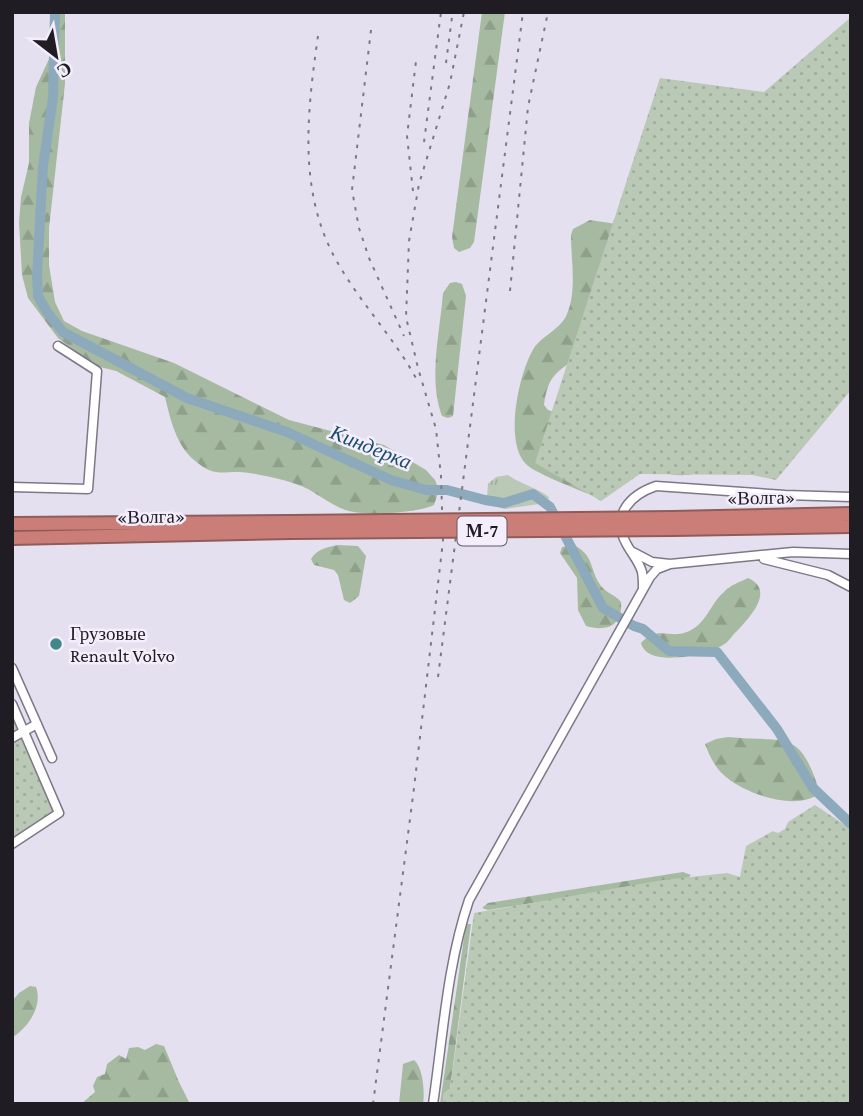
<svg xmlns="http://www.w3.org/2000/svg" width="863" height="1116" font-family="'Crimson Pro',serif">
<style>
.grass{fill:url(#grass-tufts)}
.forest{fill:url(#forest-firs)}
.park{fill:url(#park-dots)}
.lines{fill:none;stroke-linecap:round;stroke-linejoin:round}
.river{stroke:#8daabc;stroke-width:10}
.minor-casing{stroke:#7d7886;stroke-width:11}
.highway-casing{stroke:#8f5c5a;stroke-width:16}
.minor{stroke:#fff;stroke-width:8}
.highway{stroke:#cb7e78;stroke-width:12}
.rail{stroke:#7c7983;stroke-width:2;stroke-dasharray:3.5 7;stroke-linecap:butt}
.highway-bridge-casing{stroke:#8f5c5a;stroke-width:16;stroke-linecap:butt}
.highway-bridge{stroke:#cb7e78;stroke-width:12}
.poi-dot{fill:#40888a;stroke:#f3edfc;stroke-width:2.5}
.labels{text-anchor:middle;stroke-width:5;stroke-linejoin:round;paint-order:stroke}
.shield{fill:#f3edfc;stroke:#5f5b64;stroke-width:2}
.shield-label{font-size:18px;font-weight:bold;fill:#1f1d23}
.street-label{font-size:19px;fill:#1f1d23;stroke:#f3edfc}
.poi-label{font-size:19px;fill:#1f1d23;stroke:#f3edfc;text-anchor:start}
.water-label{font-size:21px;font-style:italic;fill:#184e69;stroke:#f3edfc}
</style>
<defs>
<pattern id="grass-tufts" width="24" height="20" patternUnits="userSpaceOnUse" patternTransform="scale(1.75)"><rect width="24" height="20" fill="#b9c9b5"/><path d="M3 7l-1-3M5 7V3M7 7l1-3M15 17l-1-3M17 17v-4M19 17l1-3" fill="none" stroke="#9fac9b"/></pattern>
<pattern id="forest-firs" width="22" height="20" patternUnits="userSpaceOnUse" patternTransform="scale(1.75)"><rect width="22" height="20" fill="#a6baa1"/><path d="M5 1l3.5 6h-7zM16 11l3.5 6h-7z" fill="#8e9f8a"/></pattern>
<pattern id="park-dots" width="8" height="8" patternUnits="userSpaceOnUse" patternTransform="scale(1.75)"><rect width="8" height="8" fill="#b9c9b5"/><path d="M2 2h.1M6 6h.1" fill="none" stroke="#9fac9b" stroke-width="1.8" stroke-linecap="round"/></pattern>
</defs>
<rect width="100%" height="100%" fill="#e5e0ef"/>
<!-- grass -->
<path class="grass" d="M508,475c13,9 29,13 41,22l-3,6 -41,6 -11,-3 -7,-10 1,-12 8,-7z"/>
<!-- forest -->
<path class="forest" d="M51,12h14v72l-16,144v37l6,37 9,19 18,10 92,32 115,57 95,25 42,25 9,10 4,10 -5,15c-16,8 -69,11 -85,6 -19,-5 -34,-21 -53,-27 -15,-5 -32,-9 -47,-11 -25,-4 -32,7 -55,-13 -18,-15 -24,-42 -29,-63l-49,-26 -20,-5 -38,-28 -30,-40 -6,-23 -3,-53 2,-25 8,-34v-40l7,-36 13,-28z
M482,12h23l-31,230 -4,6 -11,4 -5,-4 -2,-11z
M590,220l33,5 -42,131c-24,15 -33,19 -37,49l4,5 166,57c-28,13 -45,9 -73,-1l-47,30c-15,-6 -57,-22 -67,-31 -24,-21 -8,-93 7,-117 8,-12 28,-20 33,-34 10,-23 4,-54 4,-79l2,-6z
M456,282l6,2 4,12 -13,120 -5,2 -6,-2c-14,-37 -2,-84 1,-123l7,-10z
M338,545l20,1 8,10 -7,40 -9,7 -6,-3 -6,-25 -4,-5 -20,-5 -3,-6c6,-10 16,-12 27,-14z
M574,545c20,11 15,21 25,38 5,10 16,11 22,19 2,24 -15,30 -35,24l-8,-16 -1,-32 -17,-25 2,-6z
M748,578c28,12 1,40 -11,53 -4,3 -7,9 -11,12 -16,12 -79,26 -85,0 17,-18 28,-4 46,-11 20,-8 22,-27 37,-40 6,-7 16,-10 24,-14z
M728,737c60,6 71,-10 92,56 -23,19 -74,1 -94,-16 -11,-9 -16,-20 -21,-33l11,-5z
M683,872l8,3 -4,4 -199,31 -6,-2 6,-5z
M466,924h5l-21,165 -6,4 -1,11h-3z
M30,986l6,1c7,20 -8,40 -24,51v-37l7,-8z
M156,1044l8,2 15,36 11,22h-109l14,-12 -2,-6 4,-9 8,-3 2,-10 12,-9 7,4 3,-11 9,-1 7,3z
M414,1060c9,7 11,33 9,44h-24l4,-40z"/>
<!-- park -->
<path class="park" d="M851,17v373l-75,90 -24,-5 -112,-1 -39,27 -66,-38 125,-385 104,14z
M12,694l50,121 -50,31z
M815,805l36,24v275h-408l1,-11 6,-4 24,-176 189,-33 64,-7 13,4 6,-31 27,-15 5,2 7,-4 3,-7z"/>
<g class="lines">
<!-- river -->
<path class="river" d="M55,12l-2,85 -10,69 -6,109 1,21 9,16 16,20 124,66 100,34 104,48 35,10h21l38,10 19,3 29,-9 17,13 53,101 31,18 9,3 26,22 48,1 60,77 36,59 38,36"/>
<defs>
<path id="minor" d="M12,487l76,2 9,-118 -39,-25
M633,552l19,10 18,2 123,-12 58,2
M764,559l64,16 23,12
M643,588c0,-5 0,-11 -1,-16 -3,-11 -11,-19 -16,-29 -15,-28 4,-48 30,-57l129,9 66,2
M12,668l40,90
M12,704l47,109 -47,31
M12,738l25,-14
M433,1104c10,-68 14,-139 36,-204l181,-323 7,-8 13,-5"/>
<path id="highway" d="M672,518l179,-4
M12,524l279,-2
M673,529l178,-3
M12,538l279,-6"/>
</defs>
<!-- minor casing -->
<use href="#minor" class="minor-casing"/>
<!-- highway casing -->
<use href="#highway" class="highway-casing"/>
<!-- minor -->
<use href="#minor" class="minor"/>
<!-- highway -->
<use href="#highway" class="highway"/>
<!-- rail -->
<path class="rail" d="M371,30l-19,160 7,38 10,30 35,78
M318,36c-11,77 -21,159 21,229 23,40 56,74 78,115
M446,63l6,-46
M424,142l17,-130
M413,191l-6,-55 9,-75
M510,291l18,-184 20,-95
M438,677l85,-665
M373,1104l41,-316 29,-247 -2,-65 -5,-47 -18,-61 -12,-51 3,-76 10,-57 31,-101 14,-71"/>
<defs>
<path id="highway-bridge" d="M291,522l381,-4
M291,532l382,-3"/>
</defs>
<!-- highway-bridge casing -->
<use href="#highway-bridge" class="highway-bridge-casing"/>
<!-- highway-bridge -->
<use href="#highway-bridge" class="highway-bridge"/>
</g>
<!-- markers -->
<circle class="poi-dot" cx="56" cy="644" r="7"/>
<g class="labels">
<!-- shield labels -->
<rect class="shield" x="457.5" y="516.5" width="49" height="29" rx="5"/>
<g class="shield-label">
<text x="482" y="537">М-7</text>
</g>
<!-- street labels -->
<g class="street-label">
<text transform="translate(761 497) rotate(-1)" y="7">«Волга»</text>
<text transform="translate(151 516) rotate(-1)" y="7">«Волга»</text>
</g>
<!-- poi labels -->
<g class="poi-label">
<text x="70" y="640">Грузовые<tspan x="70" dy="22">Renault Volvo</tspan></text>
</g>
<!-- water labels -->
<g class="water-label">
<text transform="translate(371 447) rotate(22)" y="7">Киндерка</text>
</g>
</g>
<!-- border -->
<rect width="863" height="1116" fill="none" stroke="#1f1d23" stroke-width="28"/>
<!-- north arrow -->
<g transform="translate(56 56) rotate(149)" stroke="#f3edfc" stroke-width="5" paint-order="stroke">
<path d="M0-5L12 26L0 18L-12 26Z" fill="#1f1d23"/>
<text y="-10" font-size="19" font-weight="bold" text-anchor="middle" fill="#1f1d23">С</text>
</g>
</svg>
